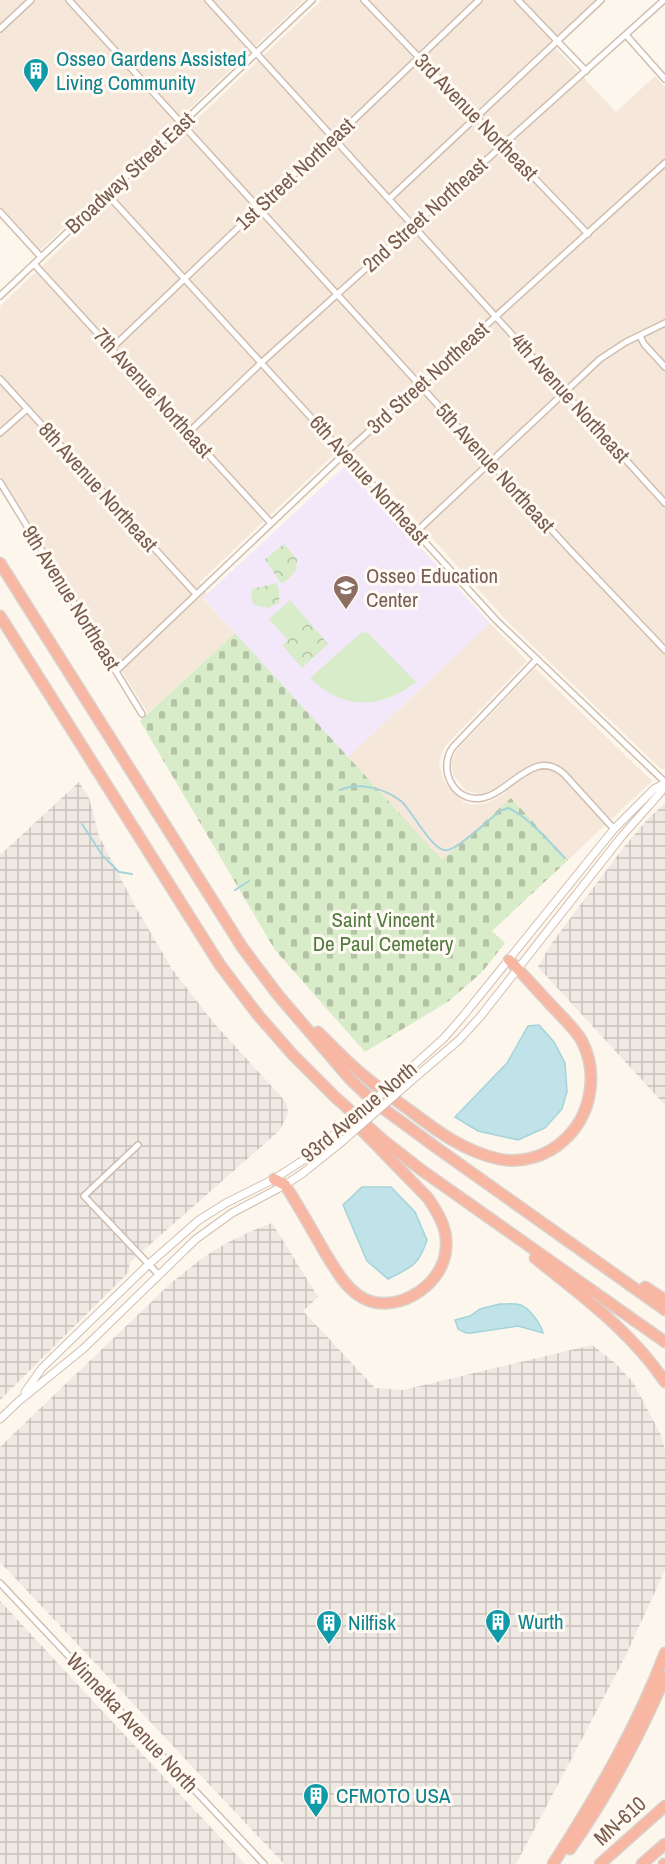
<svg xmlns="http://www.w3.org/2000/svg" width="665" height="1864" font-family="'Archivo Narrow',sans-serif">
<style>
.residential{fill:#f5e8da}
.industrial{fill:url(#industrial-grid)}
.education{fill:#f3e8fa}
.cemetery{fill:url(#cemetery-stones)}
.park{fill:url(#park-crowns)}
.pitch{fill:#d8ecc9}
.water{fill:#bfe3e8;stroke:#a5d3da;stroke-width:1.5}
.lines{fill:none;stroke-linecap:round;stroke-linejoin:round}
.stream{stroke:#a5d3da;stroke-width:2}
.minor-casing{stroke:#d1beb0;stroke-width:8}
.tertiary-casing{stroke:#d1beb0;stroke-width:9}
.motorway-casing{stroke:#dad1cd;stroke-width:13}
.minor{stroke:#fff;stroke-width:5}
.tertiary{stroke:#fff;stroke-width:7}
.motorway{stroke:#f7b7a3;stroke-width:10}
.tertiary-bridge-casing{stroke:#d1beb0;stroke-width:9;stroke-linecap:butt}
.tertiary-bridge{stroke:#fff;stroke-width:7}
.labels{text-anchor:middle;stroke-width:6;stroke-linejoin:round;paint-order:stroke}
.culture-label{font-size:21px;fill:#0d838f;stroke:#fffaf3;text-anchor:start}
.street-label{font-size:21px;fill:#7a5c4d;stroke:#fffaf3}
.education-label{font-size:21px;fill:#785e54;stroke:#fffaf3;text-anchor:start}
.park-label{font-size:21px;fill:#537a41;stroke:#fffaf3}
</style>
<defs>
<pattern id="industrial-grid" width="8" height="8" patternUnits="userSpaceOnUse" patternTransform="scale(1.5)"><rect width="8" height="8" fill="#efe9e4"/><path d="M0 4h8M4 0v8" fill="none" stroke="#c7c0bb"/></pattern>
<pattern id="cemetery-stones" width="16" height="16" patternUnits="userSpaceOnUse" patternTransform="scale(1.5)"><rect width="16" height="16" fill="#d8ecc9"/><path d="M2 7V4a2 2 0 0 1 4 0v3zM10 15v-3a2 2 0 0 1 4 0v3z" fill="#b4c2a5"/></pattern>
<pattern id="park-crowns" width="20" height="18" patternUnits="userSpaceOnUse" patternTransform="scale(1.5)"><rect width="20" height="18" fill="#d8ecc9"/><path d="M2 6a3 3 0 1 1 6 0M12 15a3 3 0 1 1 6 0" fill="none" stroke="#b4c2a5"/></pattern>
</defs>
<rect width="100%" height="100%" fill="#fdf6ec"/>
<!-- residential -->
<path class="residential" d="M0,0h304l-265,251 -39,-44z
M322,0h274l-45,43 65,69 39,-36 10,11v683l-4,-1 -154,-148 -161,-178 -147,140 9,11 -5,5 32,34 -87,80 -148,-238v-169z
M490,623l37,38 -80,83 -5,8 -3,11 3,12 4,10 6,6 12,11 8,3 16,-2 17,-10 -6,-7 -14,7 -6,1 -13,-3 -13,-16 -2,-13 5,-11 79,-83 117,113 -84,79 -57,-62 -69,63 -94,-104z"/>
<!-- industrial -->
<path class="industrial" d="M79,782l10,16 10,38 36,70 37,63 41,53 71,78 3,4 1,9 -3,7 -6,11 -150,132v8l-4,5 -125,124v-545z
M665,803v302l-127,-138 13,-23 73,-97 23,-27z
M272,1223l46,74 -15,14 72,77 28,2 189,-45 22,17 19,20 28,53 4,14v121l-40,87 -109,207h-232l-284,-302v-115l171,-164 30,-24 22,-14 24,-12z
M0,1601l188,202 57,61h-245z"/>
<!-- education -->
<path class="education" d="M345,466l145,157 -142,134 -145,-159z"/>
<!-- cemetery -->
<path class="cemetery" d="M235,633l207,227 69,-62 57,62 -76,71 13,12 -23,29 -33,29 -84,51 -90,-102 -135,-229z"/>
<!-- park -->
<path class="park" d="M284,544l13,15 -1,12 -12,12 -4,-1 -15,-23z
M277,583l2,7v13l-11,5 -14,-3 -3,-9 1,-7z
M309,622l19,22 -26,24 -20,-23z"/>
<!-- pitch -->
<path class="pitch" d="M290,600l19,22 -21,18 -19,-21z
M362,632l6,1 48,49c-36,28 -73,28 -106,-4z"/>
<!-- water -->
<path class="water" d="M539,1025l15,17 11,21 2,29 -5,17 -17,19 -27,12 -40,-9 -23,-14 52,-54 21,-37z
M362,1187h29l24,25 12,28c-9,27 -16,27 -39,39l-21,-18 -24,-56z
M500,1304c7,0 15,-1 21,1 9,4 20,19 22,28l-25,-7 -47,7h-5l-8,-4 -3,-9 15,-4 10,-7z"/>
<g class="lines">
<!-- stream -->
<path class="stream" d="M340,790c19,-8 44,-2 61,11 11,9 32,53 47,49 11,-2 41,-30 52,-39l8,-3c22,10 40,33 57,50
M82,824l20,31 17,17 13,2
M235,890l14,-9"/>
<defs>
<path id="minor" d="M69,0l501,550 95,100
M208,0l457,503
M364,0l224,234
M518,0l68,71
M0,29l31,-29
M626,35l39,44
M107,194l389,426 169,162
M389,199l212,-199
M0,212l41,45
M34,264l237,259
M0,296l312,-296
M640,336l4,8 21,23
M112,348l216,-206 12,-9 139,-133
M0,379l196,215
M0,433l27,-24
M188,433l74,-71 402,-362
M0,482l142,232
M416,532l184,-173 26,-17 39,-19
M537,659l-84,88c-16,22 1,56 29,51 28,-5 52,-51 82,-24l50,55
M116,671l228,-217 321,-291
M138,1145l-54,51 74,78
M0,1583l264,281"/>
<path id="tertiary" d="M405,1073l39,-35 20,-23 150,-186 40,-40 11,-6
M411,1081l48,-41 21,-23 142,-181 39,-44 4,-9
M25,1392l17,-24 107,-104 50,-44 27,-17 48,-24 31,-20 26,-22
M0,1419l19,-18 64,-52 113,-110 36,-26 53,-28 18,-12 35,-28"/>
<path id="motorway" d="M0,563l242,384 36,48 72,84 23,22 64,47 228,162
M0,616l220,349 38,50 35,40 41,41 49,44 37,29 245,173
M318,1032c16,16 32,33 50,47 14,12 29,22 44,33 26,20 54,40 87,47 22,5 48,-3 64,-18 28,-24 36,-66 19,-100 -8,-14 -22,-26 -33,-38 -13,-14 -26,-29 -40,-43
M274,1179l11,6c15,23 28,47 42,71 9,14 17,29 31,39 33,24 86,-8 88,-47 2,-19 -8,-35 -18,-50l-76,-78
M535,1258c47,38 96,73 130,124
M645,1287l20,13
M570,1849c38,-54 69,-112 95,-172
M553,1864c43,-67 84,-137 112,-211
M600,1864l65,-58
M642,1864l23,-20
M664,1864h1"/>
</defs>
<!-- minor casing -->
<use href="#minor" class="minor-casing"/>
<!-- tertiary casing -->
<use href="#tertiary" class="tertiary-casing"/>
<!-- motorway casing -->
<use href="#motorway" class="motorway-casing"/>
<!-- minor -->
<use href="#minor" class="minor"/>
<!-- tertiary -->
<use href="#tertiary" class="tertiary"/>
<!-- motorway -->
<use href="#motorway" class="motorway"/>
<defs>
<path id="tertiary-bridge" d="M331,1137l74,-64
M338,1145l73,-64"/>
</defs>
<!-- tertiary-bridge casing -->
<use href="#tertiary-bridge" class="tertiary-bridge-casing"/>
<!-- tertiary-bridge -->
<use href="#tertiary-bridge" class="tertiary-bridge"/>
</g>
<!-- icons -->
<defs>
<symbol id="building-pin" viewBox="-11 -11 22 30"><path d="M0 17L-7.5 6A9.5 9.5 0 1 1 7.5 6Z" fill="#0f9aa8" stroke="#fffaf3"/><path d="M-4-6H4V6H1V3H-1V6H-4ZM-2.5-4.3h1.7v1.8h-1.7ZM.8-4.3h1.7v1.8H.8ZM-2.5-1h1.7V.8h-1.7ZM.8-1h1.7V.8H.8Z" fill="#fff"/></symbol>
<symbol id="school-pin" viewBox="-11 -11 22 30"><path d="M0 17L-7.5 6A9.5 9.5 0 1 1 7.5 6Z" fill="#8d6e63" stroke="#fffaf3"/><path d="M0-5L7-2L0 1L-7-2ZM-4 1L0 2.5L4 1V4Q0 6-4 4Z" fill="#fff"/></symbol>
</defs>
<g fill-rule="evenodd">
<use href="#building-pin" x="21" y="56" width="30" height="40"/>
<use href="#school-pin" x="331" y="573" width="30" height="40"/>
<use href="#building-pin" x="483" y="1607" width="30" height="40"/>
<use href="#building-pin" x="314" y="1608" width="30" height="40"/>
<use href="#building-pin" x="301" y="1781" width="30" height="40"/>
</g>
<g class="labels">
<!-- culture labels -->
<g class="culture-label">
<text x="56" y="66">Osseo Gardens Assisted<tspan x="56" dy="24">Living Community</tspan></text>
<text x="518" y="1629">Wurth</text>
<text x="348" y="1630">Nilfisk</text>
<text x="336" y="1803">CFMOTO USA</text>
</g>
<!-- street labels -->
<g class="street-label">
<text transform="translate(476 117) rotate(46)" y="7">3rd Avenue Northeast</text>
<text transform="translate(130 173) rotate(-43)" y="7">Broadway Street East</text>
<text transform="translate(295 174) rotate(-43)" y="7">1st Street Northeast</text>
<text transform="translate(425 215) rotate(-42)" y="7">2nd Street Northeast</text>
<text transform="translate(428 378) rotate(-42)" y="7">3rd Street Northeast</text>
<text transform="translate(153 393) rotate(48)" y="7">7th Avenue Northeast</text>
<text transform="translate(570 398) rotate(48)" y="7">4th Avenue Northeast</text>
<text transform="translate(495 468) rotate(48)" y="7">5th Avenue Northeast</text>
<text transform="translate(369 480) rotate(48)" y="7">6th Avenue Northeast</text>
<text transform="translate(98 487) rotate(48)" y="7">8th Avenue Northeast</text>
<text transform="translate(71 598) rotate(58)" y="7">9th Avenue Northeast</text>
<text transform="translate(359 1112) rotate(-40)" y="7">93rd Avenue North</text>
<text transform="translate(132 1723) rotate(47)" y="7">Winnetka Avenue North</text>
<text transform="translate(620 1821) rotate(-42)" y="7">MN-610</text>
</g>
<!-- education labels -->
<g class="education-label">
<text x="366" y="583">Osseo Education<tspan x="366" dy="24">Center</tspan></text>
</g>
<!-- park labels -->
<g class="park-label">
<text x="383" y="927">Saint Vincent<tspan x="383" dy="24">De Paul Cemetery</tspan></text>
</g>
</g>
</svg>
